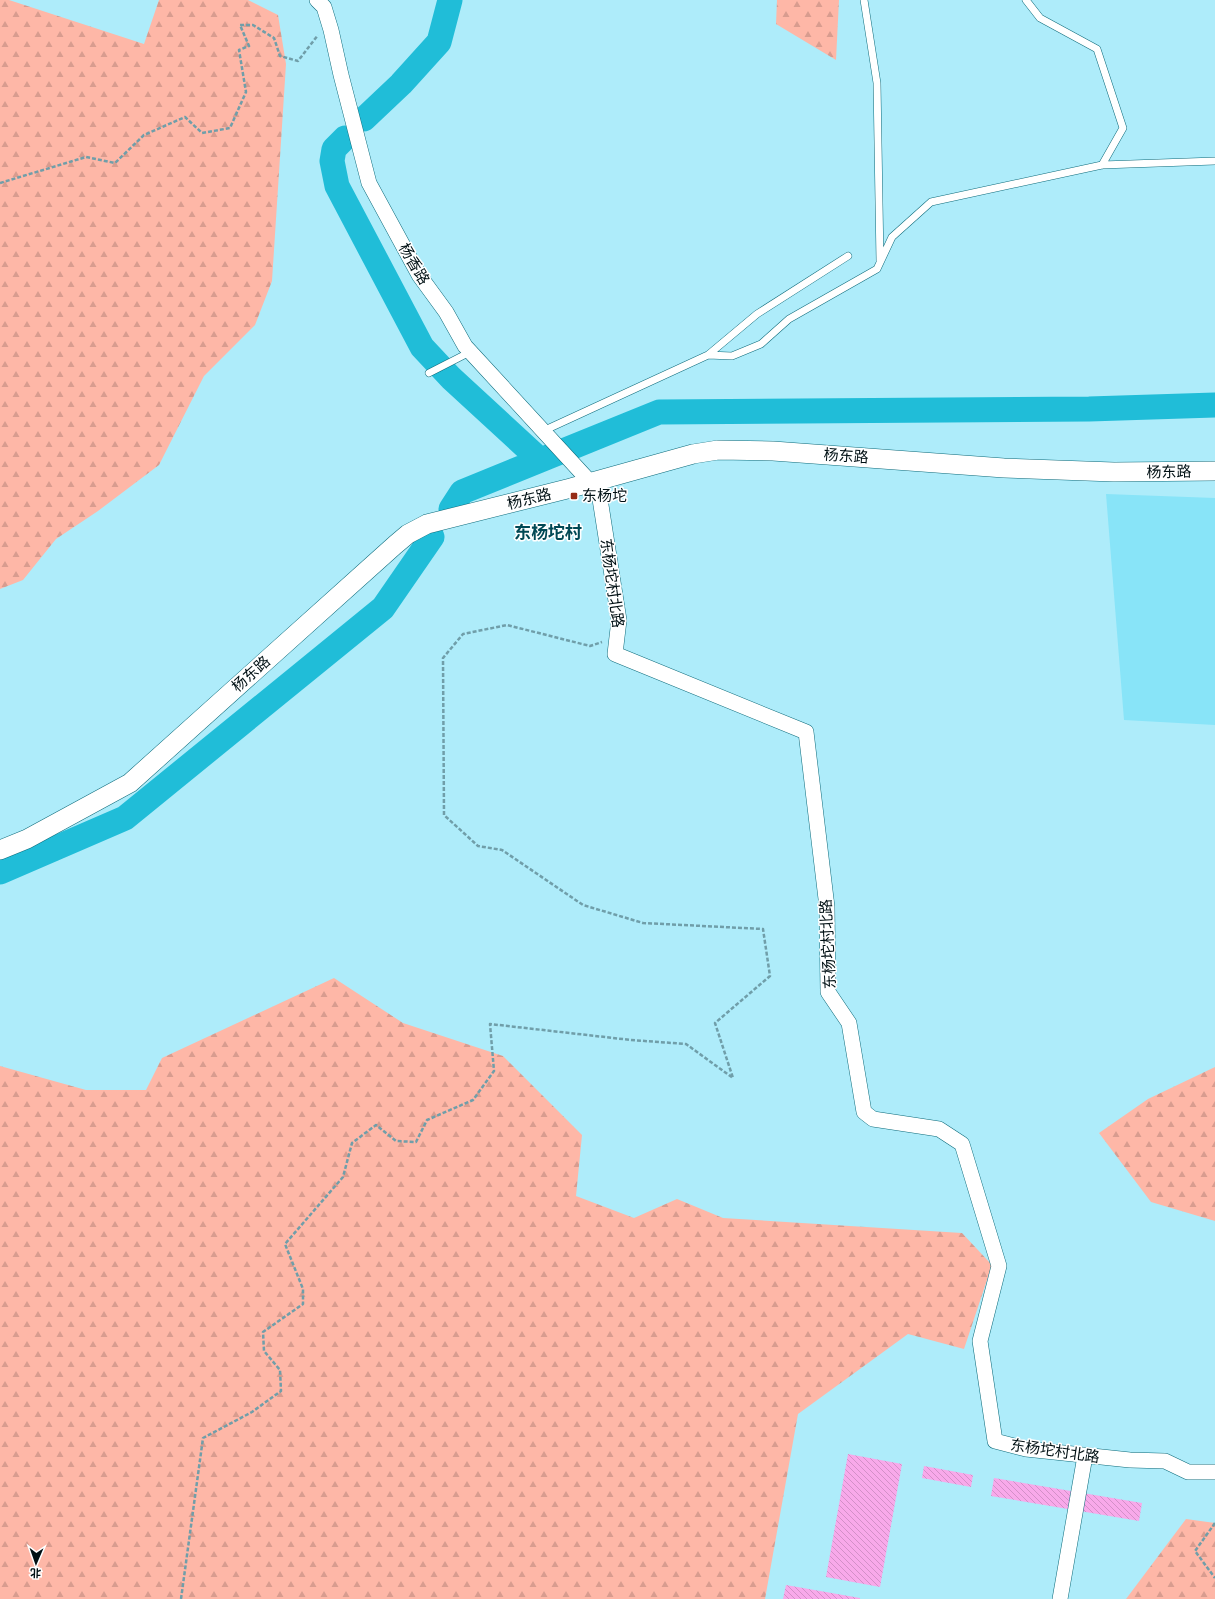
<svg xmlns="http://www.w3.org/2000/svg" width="1215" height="1599" font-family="Karla,'Noto Sans SC',sans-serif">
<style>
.built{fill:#88e4f8}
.forest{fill:url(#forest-firs)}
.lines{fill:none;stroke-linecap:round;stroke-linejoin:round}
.river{stroke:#20bdd8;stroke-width:25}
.building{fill:url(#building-back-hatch)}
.service-casing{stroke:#0d6b7b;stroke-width:8}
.minor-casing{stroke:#0d6b7b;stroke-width:16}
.tertiary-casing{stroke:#0d6b7b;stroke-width:20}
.path{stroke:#709ea9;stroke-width:2.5;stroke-dasharray:4 2;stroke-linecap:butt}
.service{stroke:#fff;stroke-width:7}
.minor{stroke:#fff;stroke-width:15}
.tertiary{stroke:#fff;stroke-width:19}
.poi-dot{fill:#952c17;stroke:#fff;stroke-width:1.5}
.labels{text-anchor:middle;stroke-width:3;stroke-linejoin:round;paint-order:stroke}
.street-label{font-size:15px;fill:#001014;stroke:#fff}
.poi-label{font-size:15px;fill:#001014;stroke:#fff;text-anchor:start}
.quarter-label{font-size:17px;font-weight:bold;fill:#004955;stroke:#fff}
</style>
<defs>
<pattern id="forest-firs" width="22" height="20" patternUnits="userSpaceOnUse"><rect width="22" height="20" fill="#feb7a7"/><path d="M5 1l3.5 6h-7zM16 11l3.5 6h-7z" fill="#d89c8f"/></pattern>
<pattern id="building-back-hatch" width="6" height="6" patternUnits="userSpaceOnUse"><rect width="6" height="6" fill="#f8a9ea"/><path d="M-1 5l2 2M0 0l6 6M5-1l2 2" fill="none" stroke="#d390c8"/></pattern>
</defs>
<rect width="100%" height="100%" fill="#aeecfa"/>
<!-- built -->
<path class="built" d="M1106,494l109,4v227l-91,-5z"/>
<!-- forest -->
<path class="forest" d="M0,0h9l135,44 15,-44h89l30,15 8,49 -14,217 -17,44 -51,51 -45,89 -61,46 -42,28 -33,41 -23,9z
M777,0h62l-3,60 -60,-36z
M334,978l69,45 100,33 79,79 -6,61 58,22 43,-19 46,19 239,15 30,32 -28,84 -56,-15 -110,80 -33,185h-765v-533l86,24h60l16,-32z
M1215,1067v154l-64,-19 -52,-69 49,-34z
M1186,1519l29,4v76h-89z"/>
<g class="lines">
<!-- river -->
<path class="river" d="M364,119l37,-35 38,-42 11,-42
M345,138l-11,11 -2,12 5,25 85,161 29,31 89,82
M451,509l11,-17 197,-80 430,-3 126,-4
M0,872l125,-54 258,-210 49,-71"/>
</g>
<!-- building -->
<path class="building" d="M848,1454l54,10 -22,123 -54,-10z
M924,1466l49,9 -2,12 -49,-9z
M994,1478l148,25 -3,18 -148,-25z
M786,1585l74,13v1h-77z"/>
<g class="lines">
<defs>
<path id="service" d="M864,0l13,83 3,178
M1026,0l14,18 57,31 26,79 -21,37
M708,355l24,1 29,-12 28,-25 88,-50 15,-32 39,-35 171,-37 113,-4
M429,373l41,-21
M543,431l165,-76 49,-41 91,-58"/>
<path id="minor" d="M317,0l7,7 7,23 10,45 28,108 50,92 27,37 19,34 126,137 9,16 19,121 -4,34 191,78 21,175 1,85 21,31 15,89 9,7 66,10 23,15 37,122 -19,75 15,100 31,8 104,11 35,1 23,11h27
M1060,1599l25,-143"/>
<path id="tertiary" d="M0,850l27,-11 103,-56 265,-238 13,-11 19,-10 144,-36 122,-34 25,-4 55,1 231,17 110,4 101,-1"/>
</defs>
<!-- service casing -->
<use href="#service" class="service-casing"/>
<!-- minor casing -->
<use href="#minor" class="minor-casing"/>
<!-- tertiary casing -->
<use href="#tertiary" class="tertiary-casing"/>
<!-- path -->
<path class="path" d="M0,183l86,-26 29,6 29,-28 41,-18 17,16 28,-5 16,-36 -7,-42 10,-4 -9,-21h13l21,13 6,18 18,5 20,-26
M1215,1523l-20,28 20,27
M181,1599l22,-161 49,-26 29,-21 -1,-21 -16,-19 -1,-19 40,-28v-15l-18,-45 58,-67 9,-34 24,-18 20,16 20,1 11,-22 46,-20 21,-29 -4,-47 141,16 55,4 47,34 -18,-55 55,-47 -7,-47 -120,-6 -60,-18 -81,-55 -24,-4 -34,-31 -1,-157 20,-24 44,-9 83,21 12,-4"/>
<!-- service -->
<use href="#service" class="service"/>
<!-- minor -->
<use href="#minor" class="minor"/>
<!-- tertiary -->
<use href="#tertiary" class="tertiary"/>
</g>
<!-- markers -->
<rect class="poi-dot" x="570" y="492" width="8" height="8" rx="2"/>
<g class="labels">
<!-- street labels -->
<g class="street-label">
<text transform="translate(414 264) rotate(59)" y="5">杨香路</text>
<text transform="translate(846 456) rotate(4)" y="5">杨东路</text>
<text transform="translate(1169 472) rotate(-1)" y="5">杨东路</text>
<text transform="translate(529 499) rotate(-14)" y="5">杨东路</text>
<text transform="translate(612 583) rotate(82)" y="5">东杨坨村北路</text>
<text transform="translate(251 674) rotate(-42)" y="5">杨东路</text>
<text transform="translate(828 944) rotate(-93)" y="5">东杨坨村北路</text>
<text transform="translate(1055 1451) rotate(8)" y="5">东杨坨村北路</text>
</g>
<!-- poi labels -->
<g class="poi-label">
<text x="582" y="501">东杨坨</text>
</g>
<!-- quarter labels -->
<g class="quarter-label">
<text x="548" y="538">东杨坨村</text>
</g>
</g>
<!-- north arrow -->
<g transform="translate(36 1563) rotate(182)" stroke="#ffffff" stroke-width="3" paint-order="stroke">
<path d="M0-3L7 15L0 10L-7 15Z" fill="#001014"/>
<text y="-6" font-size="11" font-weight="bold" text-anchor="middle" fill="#001014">北</text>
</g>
</svg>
